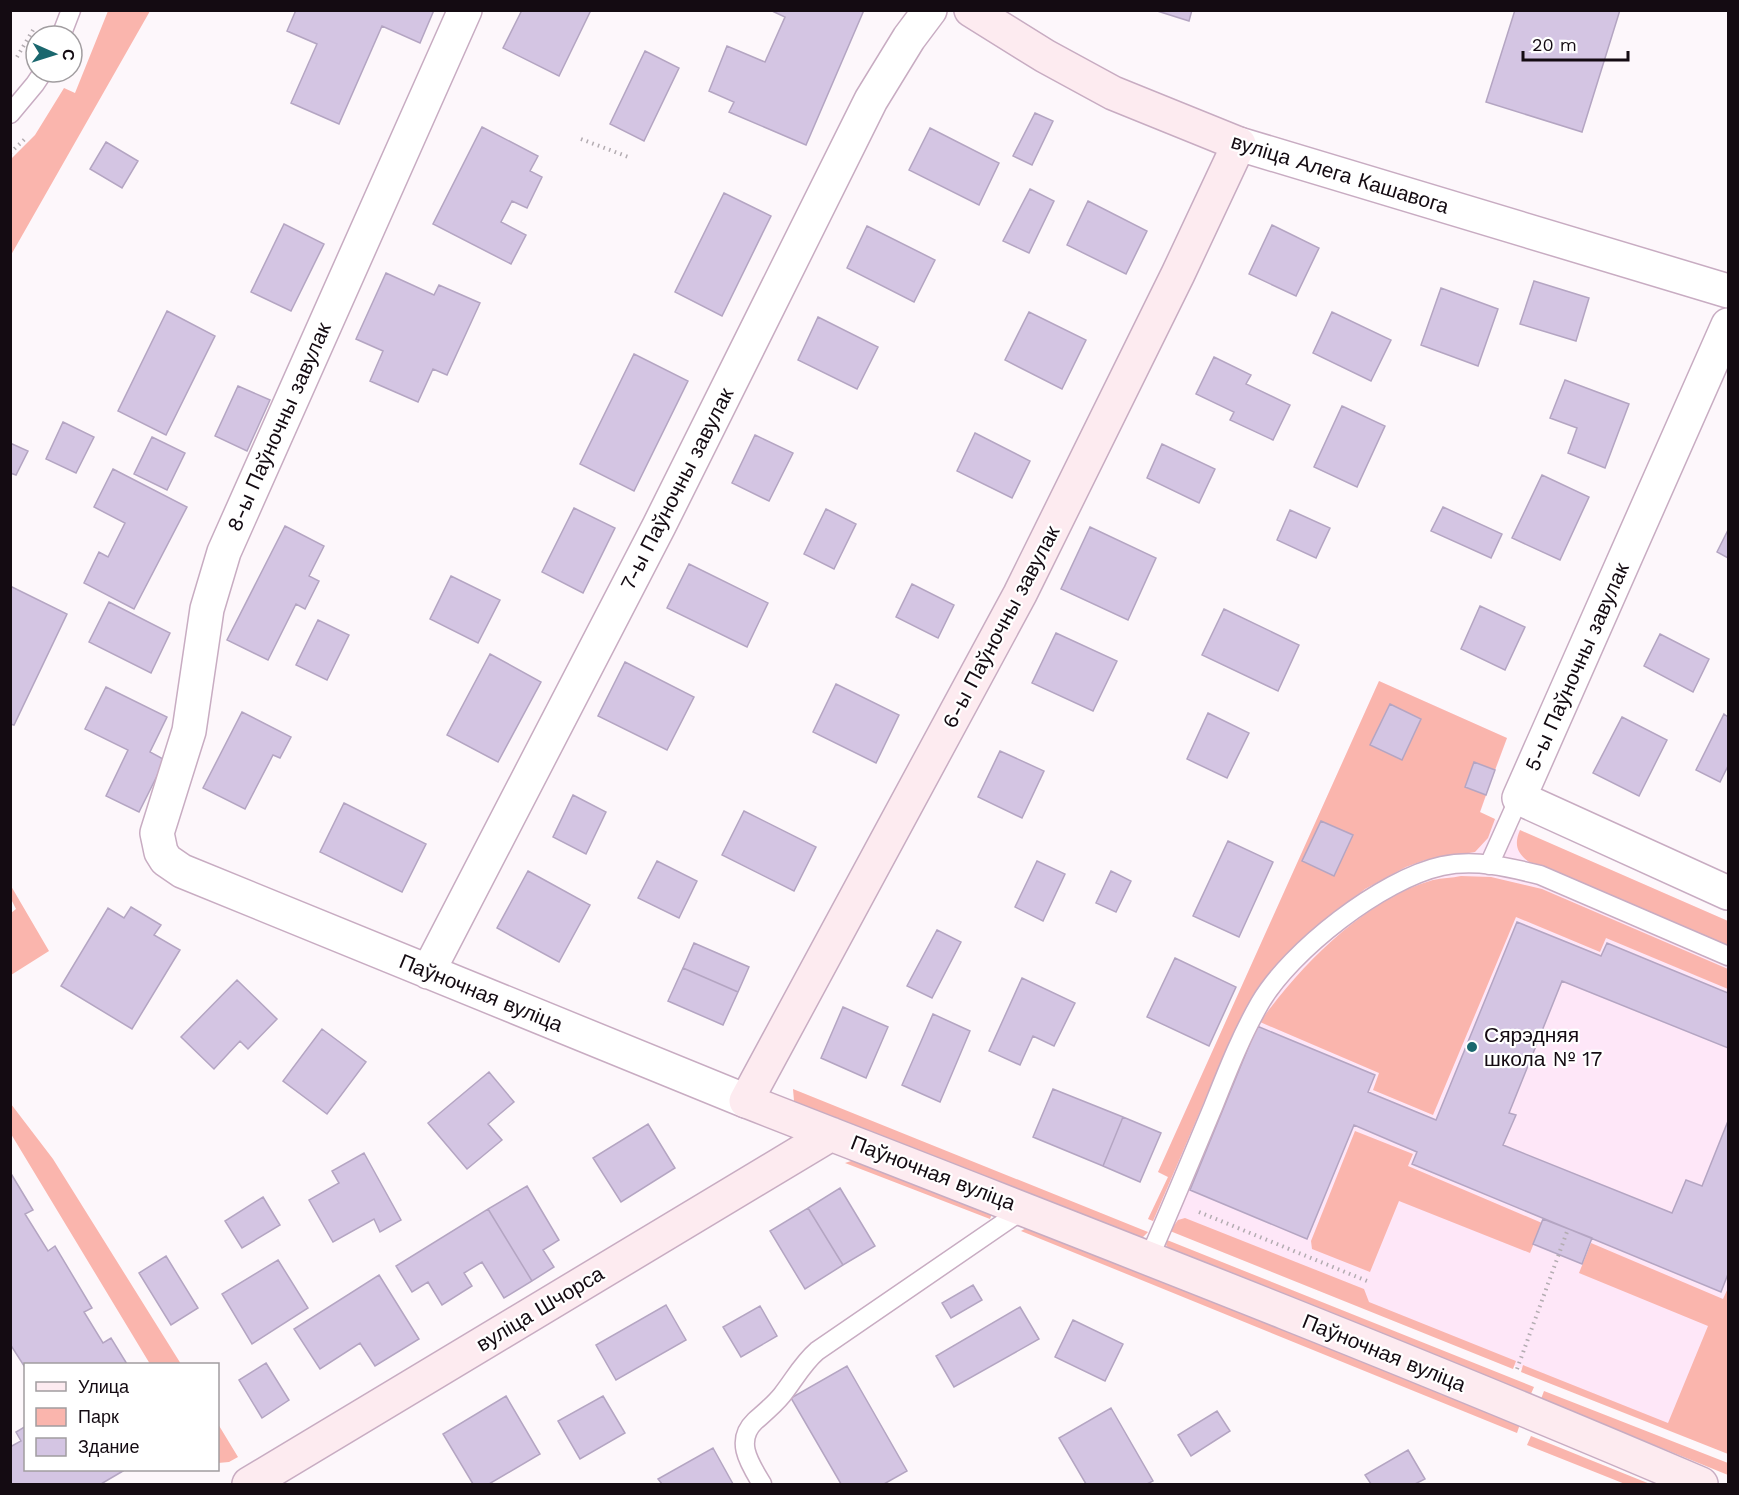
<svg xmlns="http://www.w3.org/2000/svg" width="1739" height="1495" font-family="'Work Sans',sans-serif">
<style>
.built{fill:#fee7f8}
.green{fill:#fab5ad}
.building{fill:#d4c5e3;stroke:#b4a5c2;stroke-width:1.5}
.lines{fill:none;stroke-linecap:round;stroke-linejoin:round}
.lane-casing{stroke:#c8acc2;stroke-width:21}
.street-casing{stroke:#c8acc2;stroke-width:36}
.secondary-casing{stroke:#c8acc2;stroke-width:36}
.path{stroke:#b3acb1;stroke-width:4;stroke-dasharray:1.5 4.5;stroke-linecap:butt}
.lane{stroke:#fff;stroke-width:18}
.street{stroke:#fff;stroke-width:33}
.secondary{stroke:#fdebf0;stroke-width:33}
.poi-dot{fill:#1a676e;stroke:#fff;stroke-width:2}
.labels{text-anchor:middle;stroke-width:4.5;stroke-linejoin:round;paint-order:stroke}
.street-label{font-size:21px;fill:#140b12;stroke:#fff}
.poi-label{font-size:21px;fill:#140b12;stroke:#fff;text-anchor:start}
</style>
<rect width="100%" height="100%" fill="#fdf7fb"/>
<!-- built -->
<path class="built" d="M1379,681l128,57 -27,75 248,108v530l-580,-232 20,-42 -10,-5z"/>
<!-- green -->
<path class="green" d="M108,11h42l-139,244v-96l24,-24 29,-47 11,5z
M1379,681l128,57 -12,32 -21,-8 -9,25 21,8 -6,17 15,7 -7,19 -13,14 -50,8 -19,7 -41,22 -57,45 -76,103 -79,184 -5,-2 20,-42 -10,-5z
M1520,830l208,91v25l-196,-82c-14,-9 -19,-18 -12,-34z
M1461,876l30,1 51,12 186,80v20l-122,-51 -6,14 -84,-35 -83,198 -60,-25 6,-17 -119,-51c40,-56 105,-123 173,-142 9,-2 19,-2 28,-4z
M11,886l38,65 -38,24v-62l5,-4 -5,-10z
M793,1089l355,143 -5,5 -4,1 -341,-134 -4,-3z
M11,1104l42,55 128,205h-31l-139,-230z
M1355,1131l58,23 -5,12 134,57 -12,30 -131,-52 -29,71 -58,-23 -1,-8z
M854,1160l138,54 -2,5 -145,-56z
M1185,1218l179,71 5,13 147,59 -3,8 -343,-138 8,-11z
M1028,1227l492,197 -3,9 -496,-202z
M1167,1240l367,147 -4,9 -360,-146 -4,-5z
M1591,1243l132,56 5,-11v166l-207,-82 2,-7 145,58 40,-97 -129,-53z
M1544,1391l184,72v12l-187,-76z
M218,1424l20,33 -9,5 -11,1z
M1531,1436l119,48h-25l-98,-39z"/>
<!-- building -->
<path class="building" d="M296,10h138l-14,33 -38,-17 -43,98 -48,-21 26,-59 -30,-13z
M522,10h69l-32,66 -56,-28z
M770,10h94l-58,135 -77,-33 5,-10 -25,-11 18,-45 38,16 20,-45z
M1154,10h38l-3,11z
M1515,10h105l-38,122 -96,-30z
M645,51l34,17 -35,73 -34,-17z
M1035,113l18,8 -21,44 -19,-9z
M482,127l56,29 -8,15 12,6 -15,31 -15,-7 -11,21 25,13 -15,29 -78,-40z
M930,128l69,35 -20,42 -70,-35z
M106,142l32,19 -16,27 -32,-19z
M1030,189l24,12 -25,52 -26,-12z
M724,193l47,23 -49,100 -47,-24z
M1088,201l59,30 -21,43 -59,-29z
M284,224l40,20 -33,67 -40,-19z
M1272,225l47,23 -23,48 -47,-22z
M867,226l68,34 -21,42 -67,-34z
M386,273l48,22 5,-10 41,18 -33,72 -14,-6 -15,33 -48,-21 13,-30 -27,-12z
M1534,281l55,17 -13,43 -56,-17z
M1441,288l57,21 -20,57 -57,-21z
M167,311l48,25 -49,99 -48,-24z
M1029,312l57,28 -24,49 -57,-29z
M1332,312l59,28 -20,41 -58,-28z
M818,317l60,30 -21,42 -59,-29z
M634,354l54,27 -54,110 -54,-27z
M1214,357l37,18 -5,9 44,21 -17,35 -43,-20 4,-8 -38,-18z
M1565,380l64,24 -24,64 -37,-15 9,-25 -27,-10z
M238,386l32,14 -23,51 -32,-15z
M1342,406l43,20 -28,61 -43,-20z
M63,422l31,15 -18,36 -30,-14z
M975,433l55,28 -18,37 -55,-27z
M755,435l38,18 -24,48 -37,-18z
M152,437l33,16 -18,37 -33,-16z
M10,443l18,8 -12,24 -6,-2z
M1162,444l53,25 -16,34 -52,-25z
M113,469l74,38 -53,102 -50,-26 15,-31 9,5 17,-34 -31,-16z
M1542,475l47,22 -29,63 -48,-22z
M1443,507l59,27 -11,24 -60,-27z
M574,508l41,20 -32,65 -41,-21z
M826,509l30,15 -22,45 -30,-15z
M1290,510l40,18 -14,30 -39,-18z
M285,526l39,20 -15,30 10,5 -14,28 -9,-5 -28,56 -41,-20z
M1090,527l66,31 -28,62 -67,-31z
M1728,530v28l-11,-6z
M689,564l79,39 -21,44 -80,-39z
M451,576l49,24 -22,43 -48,-24z
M912,584l42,21 -16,33 -42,-21z
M10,586l57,28 -53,111 -4,-1z
M109,602l61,31 -19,40 -62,-31z
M1480,606l45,21 -20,43 -44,-21z
M1224,609l75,36 -21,46 -76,-36z
M318,620l31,15 -22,45 -31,-15z
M1056,633l61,28 -24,50 -61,-28z
M1660,634l49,25 -16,33 -49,-26z
M490,654l51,28 -43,80 -51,-27z
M625,662l69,35 -27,53 -69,-34z
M836,684l63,31 -23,48 -63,-31z
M106,687l61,30 -17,35 15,8 -26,52 -33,-16 22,-46 -43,-21z
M1390,704l31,15 -19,41 -32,-15z
M242,712l49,25 -11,21 -7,-3 -28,54 -42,-21z
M1208,713l41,20 -22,45 -40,-19z
M1724,714l4,3v49l-8,16 -24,-12z
M1622,717l45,23 -28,56 -46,-23z
M1000,751l44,20 -22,47 -44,-21z
M1474,762l21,8 -9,25 -21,-8z
M573,795l33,17 -20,42 -33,-17z
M344,803l82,41 -24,48 -82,-40z
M744,811l72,36 -22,44 -72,-36z
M1321,821l32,14 -19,41 -32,-15z
M1228,841l45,21 -34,75 -46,-21z
M657,861l40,20 -18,37 -41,-20z
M1037,861l28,13 -22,47 -28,-14z
M528,871l62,34 -31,57 -62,-34z
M1111,871l20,10 -15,31 -20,-9z
M131,907l30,18 -7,10 26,15 -48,79 -71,-43 47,-78 16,10z
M1517,922l84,34 6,-13 121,50v55l-166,-67 -53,132 7,2 -13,30 169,68 14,-33 16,6 26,-65v153l-7,18 -309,-128 5,-12 -63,-27 -47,114 -117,-49 67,-164 118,49 -7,17 68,28z
M937,930l24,12 -29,56 -25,-12z
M694,943l55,24 -11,25 -55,-24z
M1175,958l61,29 -27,59 -62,-29z
M683,968l55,24 -15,33 -55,-24z
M1022,978l53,25 -21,43 -21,-10 -13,29 -31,-14z
M237,980l40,39 -29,30 -8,-8 -26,28 -33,-32z
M843,1007l45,20 -22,51 -45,-20z
M933,1014l37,17 -30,71 -38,-17z
M322,1029l44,33 -39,52 -44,-33z
M489,1072l25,30 -26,22 14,16 -35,29 -39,-46z
M1053,1089l70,28 -20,49 -70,-29z
M1123,1117l38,16 -21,49 -37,-16z
M648,1124l27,44 -54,34 -28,-44z
M364,1153l37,67 -21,12 -6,-13 -41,23 -24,-42 30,-17 -7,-12z
M10,1172l23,38 -8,4 23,37 7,-5 37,62 -8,4 19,31 8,-5 16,26h-101v5l-16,-25z
M527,1186l32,54 -16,10 11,17 -22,14 -44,-72z
M840,1188l35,58 -32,19 -35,-57z
M263,1197l17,28 -38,23 -17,-27z
M808,1208l35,57 -38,24 -35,-58z
M488,1209l44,72 -28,17 -22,-36 -18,11 8,13 -30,19 -14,-23 -16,10 -16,-26z
M1543,1219l49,19 -10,26 -49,-20z
M166,1256l32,52 -27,17 -32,-52z
M278,1260l30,48 -56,36 -30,-50z
M379,1275l40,64 -44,27 -15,-23 -40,26 -26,-40z
M973,1285l9,15 -31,18 -9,-15z
M666,1305l20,35 -70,40 -20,-35z
M760,1306l17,30 -36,21 -18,-30z
M1020,1307l19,32 -85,48 -18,-31z
M1073,1320l50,24 -18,37 -50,-24z
M266,1363l23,37 -27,18 -23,-38z
M847,1366l60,105 -23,13h-43l-50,-86z
M506,1396l34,58 -51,30h-16l-30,-50z
M603,1396l22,37 -45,26 -22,-38z
M1111,1408l42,73 -6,3h-61l-27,-46z
M1217,1411l13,20 -39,25 -13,-21z
M26,1426v44h96l1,1 -22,13h-91v-37l11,-6 -5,-9z
M713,1448l20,36h-71l-4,-5z
M1408,1450l17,29 -10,5h-44l-6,-9z"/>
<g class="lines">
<defs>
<path id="lane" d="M61,36l10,-26
M10,114l25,-30 8,-12
M1489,865l30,-67
M1149,1258c22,-50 43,-101 64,-151 14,-35 28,-71 47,-104 30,-52 122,-124 182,-137 33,-7 66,1 98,9l188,81
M762,1484c-12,-20 -28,-43 -7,-63 9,-8 19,-16 27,-26 12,-15 20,-31 35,-44l207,-142"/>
<path id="street" d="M465,10l-241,542 -17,57 -18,122 -32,102 4,19 5,8 16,11 564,230
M1239,144l489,147
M1728,325l-209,473 209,95
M428,972l231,-446 212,-426 38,-62 21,-28"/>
<path id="secondary" d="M971,10l74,46 68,37 126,51 -61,130 -158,320 -274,507c320,125 640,248 955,383
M249,1484l582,-350"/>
</defs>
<!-- lane casing -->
<use href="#lane" class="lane-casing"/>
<!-- street casing -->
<use href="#street" class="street-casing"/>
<!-- secondary casing -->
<use href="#secondary" class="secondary-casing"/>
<!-- path -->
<path class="path" d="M17,57l16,-27
M581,139l50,19
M10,153l17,-16
M1199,1212l168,69
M1517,1369l51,-140"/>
<!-- lane -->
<use href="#lane" class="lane"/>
<!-- street -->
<use href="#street" class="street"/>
<!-- secondary -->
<use href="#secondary" class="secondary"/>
</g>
<!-- markers -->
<circle class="poi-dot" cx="1472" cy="1047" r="6"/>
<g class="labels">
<!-- street labels -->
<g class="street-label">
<text transform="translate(1340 174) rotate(17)" y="7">вуліца Алега Кашавога</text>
<text transform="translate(279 427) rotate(-66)" y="7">8-ы Паўночны завулак</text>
<text transform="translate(677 489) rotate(-63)" y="7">7-ы Паўночны завулак</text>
<text transform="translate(1001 627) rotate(-62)" y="7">6-ы Паўночны завулак</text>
<text transform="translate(1577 667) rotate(-66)" y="7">5-ы Паўночны завулак</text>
<text transform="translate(481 993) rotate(22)" y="7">Паўночная вуліца</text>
<text transform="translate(933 1173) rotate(21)" y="7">Паўночная вуліца</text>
<text transform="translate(540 1309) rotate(-31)" y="7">вуліца Шчорса</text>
<text transform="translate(1384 1353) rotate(22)" y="7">Паўночная вуліца</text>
</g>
<!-- poi labels -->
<g class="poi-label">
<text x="1484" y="1042">Сярэдняя<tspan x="1484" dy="24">школа № 17</tspan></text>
</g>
</g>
<!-- border -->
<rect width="1739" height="1495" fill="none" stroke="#140b12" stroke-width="24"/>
<!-- legend -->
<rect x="24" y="1363" width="195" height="108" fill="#ffffff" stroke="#a19da0" stroke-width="1.5"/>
<rect x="36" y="1382" width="30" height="9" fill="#fdebf0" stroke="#a19da0" stroke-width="1.5"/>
<text x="78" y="1393" font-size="18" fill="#140b12">Улица</text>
<rect x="36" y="1408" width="30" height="18" fill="#fab5ad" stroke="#a19da0" stroke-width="1.5"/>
<text x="78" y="1423" font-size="18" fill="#140b12">Парк</text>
<rect x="36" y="1438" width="30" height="18" fill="#d4c5e3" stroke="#a19da0" stroke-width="1.5"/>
<text x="78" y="1453" font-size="18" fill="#140b12">Здание</text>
<!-- north arrow -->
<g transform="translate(54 54) rotate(93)"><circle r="28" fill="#ffffff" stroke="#a19da0" stroke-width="1.5"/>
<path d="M0-4.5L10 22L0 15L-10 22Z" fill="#1a676e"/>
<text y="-9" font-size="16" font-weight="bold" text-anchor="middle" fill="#140b12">С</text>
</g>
<!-- scale -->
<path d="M1523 51v9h105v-9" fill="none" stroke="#140b12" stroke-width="3"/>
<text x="1532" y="51" font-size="18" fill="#140b12" stroke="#ffffff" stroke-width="4.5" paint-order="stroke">20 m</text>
</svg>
